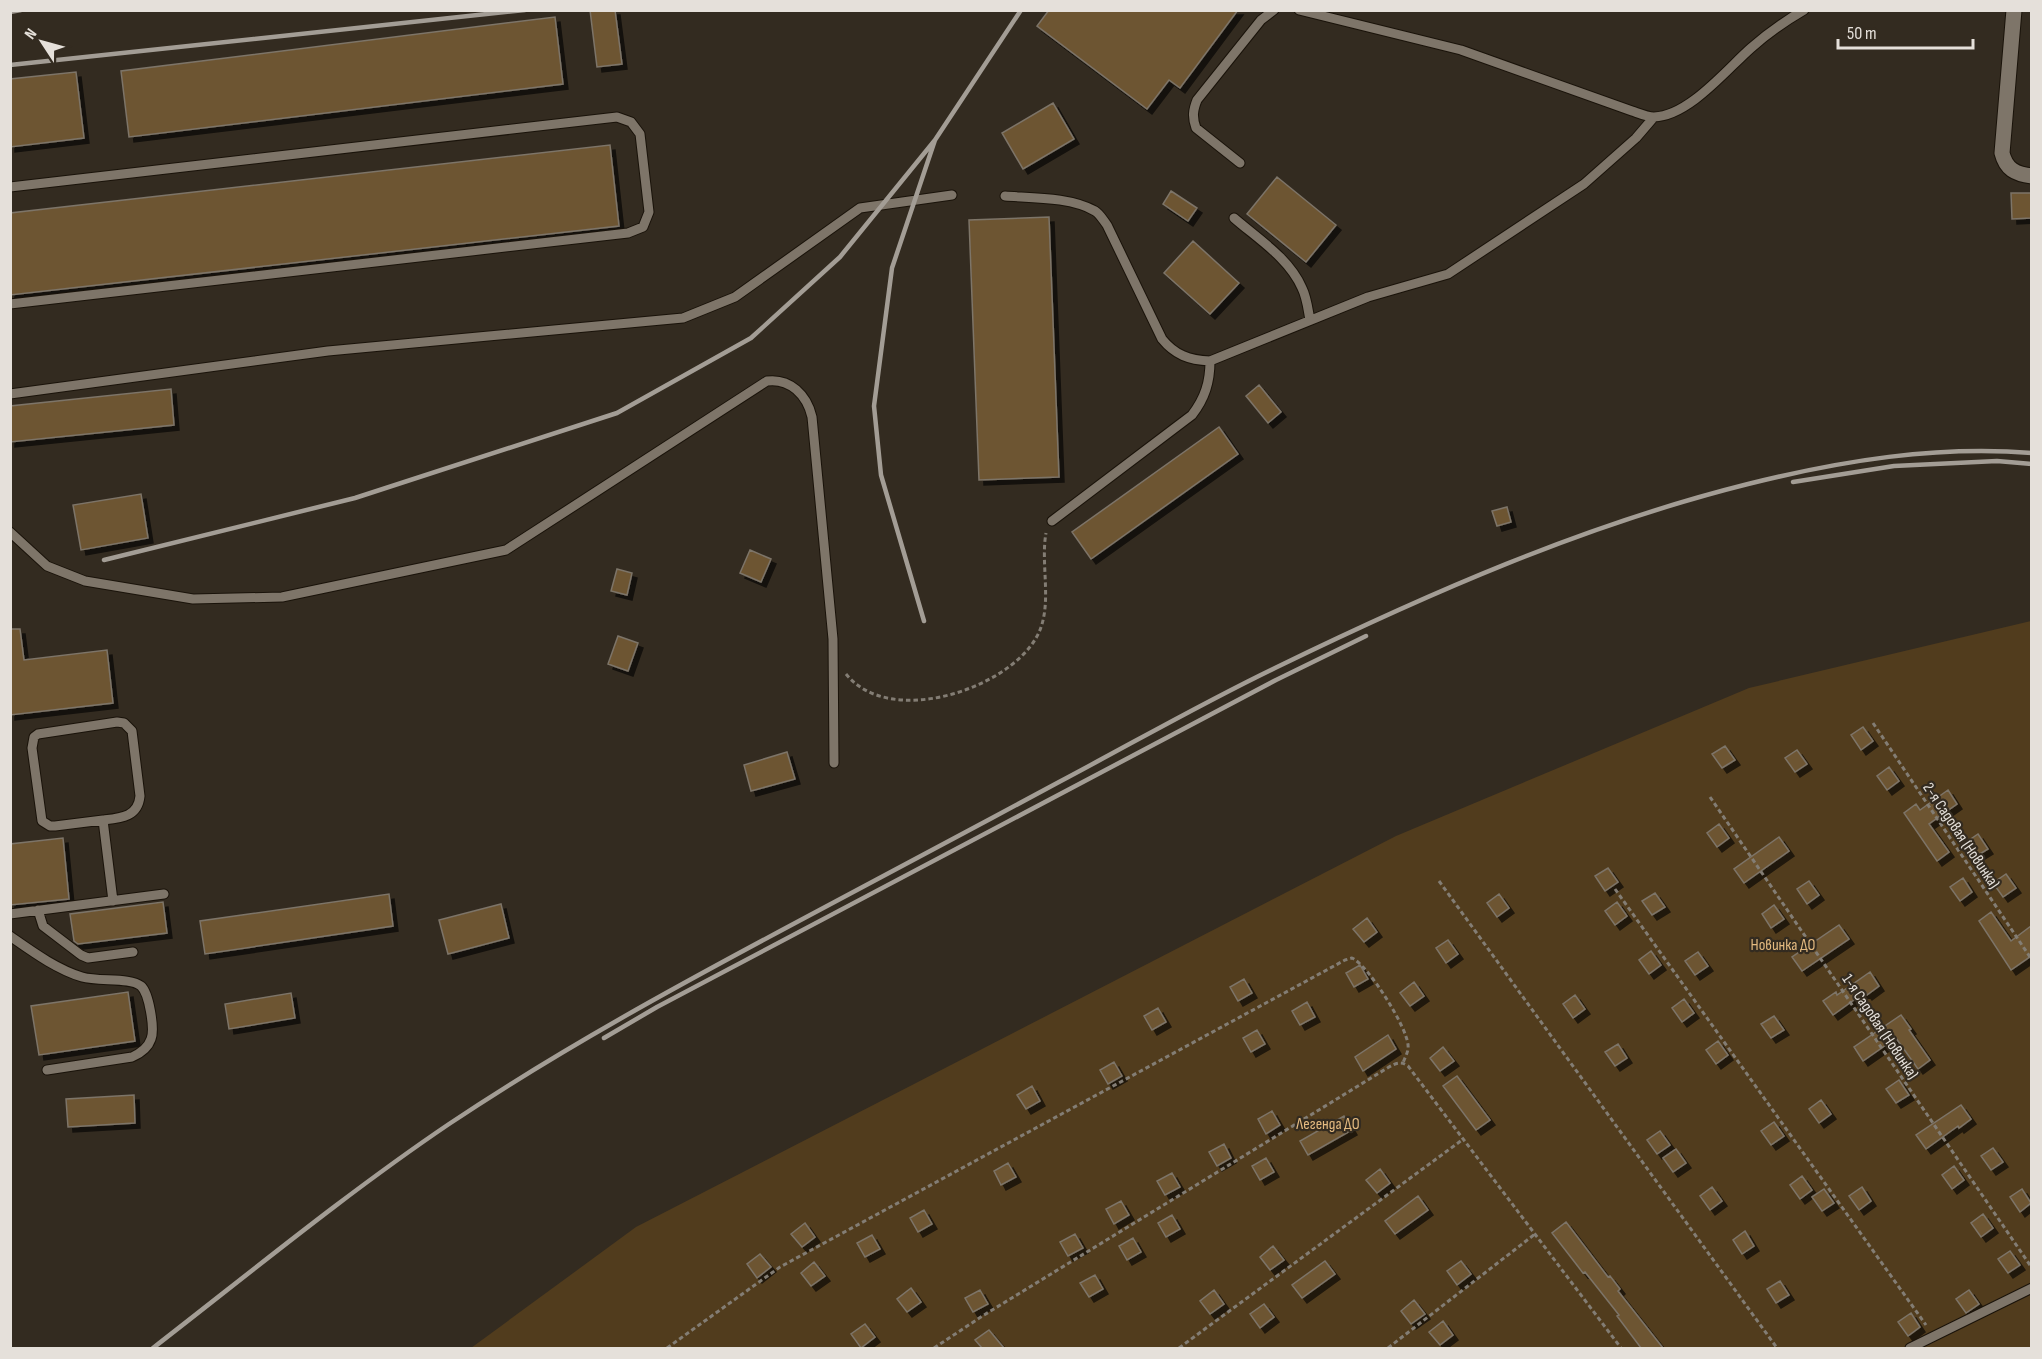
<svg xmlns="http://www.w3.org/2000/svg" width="2042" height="1359" font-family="'Sofia Sans Condensed',sans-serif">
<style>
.green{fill:#513c1d}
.building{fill:#6d5533;stroke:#7d7468;stroke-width:1.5;filter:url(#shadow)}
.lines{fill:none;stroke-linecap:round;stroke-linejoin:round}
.service-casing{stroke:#1a130a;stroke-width:11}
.minor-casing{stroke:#1a130a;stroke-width:17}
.path{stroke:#837d74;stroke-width:3;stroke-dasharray:4.5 3;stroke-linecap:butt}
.service{stroke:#7e7569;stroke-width:9}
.minor{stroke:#7e7569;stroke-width:15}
.rail{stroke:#a39d95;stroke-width:4.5}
.labels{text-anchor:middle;stroke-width:4.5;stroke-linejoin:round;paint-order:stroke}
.street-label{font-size:16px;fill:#e5e0da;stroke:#332b20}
.park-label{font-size:16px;fill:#e4ba80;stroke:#332b20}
</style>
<defs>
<filter id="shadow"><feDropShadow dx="5" dy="5" stdDeviation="0" flood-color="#0009"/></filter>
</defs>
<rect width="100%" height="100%" fill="#332b20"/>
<!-- green -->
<path class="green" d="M2031,621v727h-1560l165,-121 760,-391 353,-148z"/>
<!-- building -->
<path class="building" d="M590,10h25l7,54 -25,3z
M1049,10h189l-58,78 -11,-8 -22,29 -110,-83z
M555,17l8,67 -434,53 -8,-66z
M76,72l8,66 -74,9v-68z
M1053,103l21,36 -51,30 -21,-36z
M610,145l9,81 -609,69v-82z
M1277,177l59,48 -30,37 -59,-48z
M1171,191l26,17 -9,13 -25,-17z
M2011,193h20v25l-19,1z
M1049,217l10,260 -80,3 -10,-260z
M1193,241l46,42 -29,31 -46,-41z
M1259,385l22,27 -13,11 -22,-27z
M171,389l3,36 -164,17v-36z
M1219,427l19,27 -147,105 -19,-27z
M141,494l7,44 -67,12 -8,-45z
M1507,507l4,15 -14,4 -5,-15z
M750,550l21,9 -10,23 -21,-9z
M617,569l15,4 -5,22 -16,-4z
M10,629h10l4,31 83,-10 6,53 -103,12z
M618,636l20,7 -10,28 -20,-7z
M1863,727l10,14 -12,9 -10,-15z
M1725,746l10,14 -13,8 -10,-14z
M1797,750l10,14 -12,8 -10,-14z
M787,752l8,27 -44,12 -7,-26z
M1889,767l10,14 -12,9 -10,-14z
M1948,790l9,14 -28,20 20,28 -12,9 -33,-48 12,-9 4,6z
M1719,824l10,14 -12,9 -10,-14z
M1978,834l10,15 -13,8 -10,-14z
M1779,837l10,14 -45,32 -10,-14z
M63,838l6,61 -59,6v-61z
M1608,868l10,14 -13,9 -10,-15z
M2006,874l10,14 -13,9 -10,-14z
M1963,878l9,14 -12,9 -10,-14z
M1809,881l10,14 -12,9 -10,-15z
M1655,893l10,14 -13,8 -10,-14z
M389,894l4,32 -188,28 -5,-33z
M1499,894l10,14 -12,9 -10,-14z
M163,902l4,31 -89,11 -4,-3 -4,-27z
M1617,902l10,14 -12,9 -10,-14z
M501,904l8,34 -61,16 -9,-34z
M1774,905l10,14 -13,9 -9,-14z
M1991,912l20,29 20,-15v30l-20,14 -32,-49z
M1367,918l10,14 -13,10 -11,-13z
M1839,925l10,14 -47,32 -10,-14z
M1448,940l10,14 -12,9 -10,-15z
M1651,951l10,14 -12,9 -10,-14z
M1698,952l10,14 -13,9 -10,-14z
M1360,965l8,14 -14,8 -8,-14z
M1870,972l9,14 -12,9 -2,-3 -32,23 -10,-14 13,-9 1,3z
M1244,979l8,14 -14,8 -8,-14z
M1414,982l10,14 -14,10 -10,-13z
M128,992l7,49 -96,14 -8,-49z
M291,993l4,25 -66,11 -4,-25z
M1575,995l10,14 -12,9 -10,-14z
M1684,999l10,14 -12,9 -10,-14z
M1307,1002l8,15 -15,8 -8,-14z
M1158,1008l8,14 -14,8 -8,-14z
M1901,1015l10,14 -2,1 21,30 -12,9 -22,-31 -33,23 -9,-14z
M1774,1016l10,14 -13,8 -10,-14z
M1257,1030l8,14 -14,8 -8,-14z
M1388,1035l8,14 -33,22 -8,-14z
M1718,1041l10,14 -12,9 -10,-14z
M1618,1044l9,14 -12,8 -10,-14z
M1443,1047l11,14 -14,10 -10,-13z
M1114,1062l8,14 -14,8 -8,-14z
M1457,1076l33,44 -14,10 -33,-44z
M1899,1080l10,15 -13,8 -10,-14z
M1032,1086l8,15 -14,8 -9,-14z
M134,1095l1,28 -67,4 -2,-28z
M1821,1100l10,14 -12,9 -10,-14z
M1961,1105l10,14 -12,9 -1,-2 -32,23 -10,-14z
M1272,1111l8,14 -14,9 -8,-15z
M1344,1116l8,14 -44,25 -8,-14z
M1774,1122l10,14 -13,9 -10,-14z
M1660,1131l10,14 -13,9 -10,-14z
M1224,1144l7,14 -14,8 -8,-14z
M1993,1148l10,14 -12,8 -10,-14z
M1676,1149l10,14 -13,9 -10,-14z
M1266,1158l8,14 -14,8 -8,-14z
M1008,1163l8,14 -15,8 -7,-14z
M1954,1166l10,14 -12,9 -10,-14z
M1380,1169l10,14 -13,10 -11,-13z
M1172,1173l8,14 -15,8 -8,-14z
M1802,1176l10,14 -12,9 -10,-14z
M1712,1187l10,14 -12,9 -10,-14z
M1862,1187l9,14 -12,9 -10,-14z
M1824,1189l10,14 -12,8 -10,-14z
M2022,1189l9,14 -11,9 -10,-15z
M1418,1196l10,14 -33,24 -10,-13z
M1121,1201l8,14 -15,9 -8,-15z
M924,1210l8,14 -14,8 -8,-14z
M1983,1214l10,14 -12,9 -10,-14z
M1172,1215l8,14 -14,8 -8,-14z
M1566,1222l42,55 2,-1 10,13 -2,2 45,57h-22l-24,-32 2,-1 -34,-43 -2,1 -10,-13 -21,-27z
M805,1223l10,14 -13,10 -11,-13z
M1745,1231l9,15 -12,8 -9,-14z
M1075,1234l8,14 -15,8 -8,-14z
M872,1235l8,14 -15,8 -8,-14z
M1133,1238l8,14 -14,8 -8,-14z
M1273,1246l11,14 -14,10 -10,-13z
M2010,1251l10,14 -12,8 -10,-14z
M760,1254l11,13 -14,11 -10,-14z
M1325,1261l10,13 -33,24 -10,-13z
M1461,1261l10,13 -14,11 -10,-14z
M814,1262l11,14 -14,10 -10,-13z
M1095,1275l8,14 -14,8 -9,-14z
M1780,1281l9,14 -13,8 -9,-14z
M911,1288l10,14 -14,10 -10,-13z
M980,1290l8,14 -15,8 -8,-14z
M1214,1290l10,14 -14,10 -10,-13z
M1969,1290l10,14 -13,9 -10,-14z
M1414,1300l11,14 -14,10 -10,-13z
M1264,1304l10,13 -14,11 -10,-14z
M1911,1313l9,14 -12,9 -10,-14z
M1443,1321l10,14 -13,10 -11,-13z
M865,1324l10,13 -14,11 -10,-14z
M989,1330l15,18h-22l-7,-8z"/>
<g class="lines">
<defs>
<path id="service" d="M1299,10l162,40 171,61c6,2 15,6 22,6 35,-1 73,-48 97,-69 16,-14 34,-27 53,-38
M1240,163l-44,-35c-4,-11 -3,-18 1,-28l64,-80 13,-10
M10,187l607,-70 14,5 9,12 9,78 -6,15 -15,6 -618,71
M1005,196c27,2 66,1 90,15 5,3 8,9 12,14l55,114c13,16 27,21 48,22l158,-64 80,-23 136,-90 52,-46 18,-21
M1234,218c24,21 55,40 68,70 5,10 6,22 8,32
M10,394l318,-43 355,-33 52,-21 125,-89 92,-13
M1052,521l140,-106c13,-17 18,-33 18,-54
M10,532l37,34 38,15 108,18 89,-2 224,-47 261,-169c23,-3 40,14 45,36l21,222 1,124
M103,820c18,-2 35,-3 37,-24l-8,-65 -8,-8 -7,-1 -79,12 -4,3 -2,11 10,73 8,5h5l48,-6 10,81
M38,910l5,16 38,29 7,3 45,-6
M10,914l154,-20
M10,936c23,16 46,33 72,41 17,5 48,0 59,9 8,7 14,43 10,53 -3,9 -10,14 -19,18l-85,13
M1910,1348l122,-60"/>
<path id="minor" d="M2014,10l-12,143c4,16 13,21 30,23"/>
</defs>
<!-- service casing -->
<use href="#service" class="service-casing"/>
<!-- minor casing -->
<use href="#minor" class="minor-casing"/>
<!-- path -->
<path class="path" d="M846,674c43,54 160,16 190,-36 18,-30 4,-72 10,-105
M1873,723l159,237
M1710,797l322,471
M1439,881l338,467
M1615,889l311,436
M667,1348l113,-81 565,-307 7,-2c16,7 55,69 56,87 1,6 -3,12 -5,18
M934,1348l50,-33 405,-248c7,-4 12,-6 19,-1l213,282
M1179,1348l283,-208
M1388,1348l147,-114"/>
<!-- service -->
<use href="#service" class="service"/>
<!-- minor -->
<use href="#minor" class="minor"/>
<!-- rail -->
<path class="rail" d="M10,12l11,-2
M10,65l515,-55
M1793,482l101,-16 103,-5 35,3
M104,560l251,-62 262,-85 134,-75 89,-81 95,-117
M924,621l-43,-146 -7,-69 18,-138 43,-128 86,-130
M604,1038l53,-31 619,-327 90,-44
M153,1348c98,-76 194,-155 296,-224 112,-75 230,-139 348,-202 88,-47 175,-93 262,-140 72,-38 143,-79 216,-114 152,-74 309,-143 473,-184 92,-23 189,-39 284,-31"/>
</g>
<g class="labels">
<!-- street labels -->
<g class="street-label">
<text transform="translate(1962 835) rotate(56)" y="6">2-я Садовая (Новинка)</text>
<text transform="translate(1881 1026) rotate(56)" y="6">1-я Садовая (Новинка)</text>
</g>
<!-- park labels -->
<g class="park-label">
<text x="1783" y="950">Новинка ДО</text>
<text x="1328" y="1129">Легенда ДО</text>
</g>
</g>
<!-- border -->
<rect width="2042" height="1359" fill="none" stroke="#e5e0da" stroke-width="24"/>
<!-- north arrow -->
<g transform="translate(42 42) rotate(306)" stroke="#332b20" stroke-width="4.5" paint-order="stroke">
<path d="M0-4.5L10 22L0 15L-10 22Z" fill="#e5e0da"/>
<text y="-9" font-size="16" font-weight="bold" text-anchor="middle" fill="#e5e0da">N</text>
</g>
<!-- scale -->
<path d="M1838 39v9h135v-9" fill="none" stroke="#e5e0da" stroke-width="3"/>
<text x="1847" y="39" font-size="18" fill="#e5e0da" stroke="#332b20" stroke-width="4.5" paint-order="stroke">50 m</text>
</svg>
